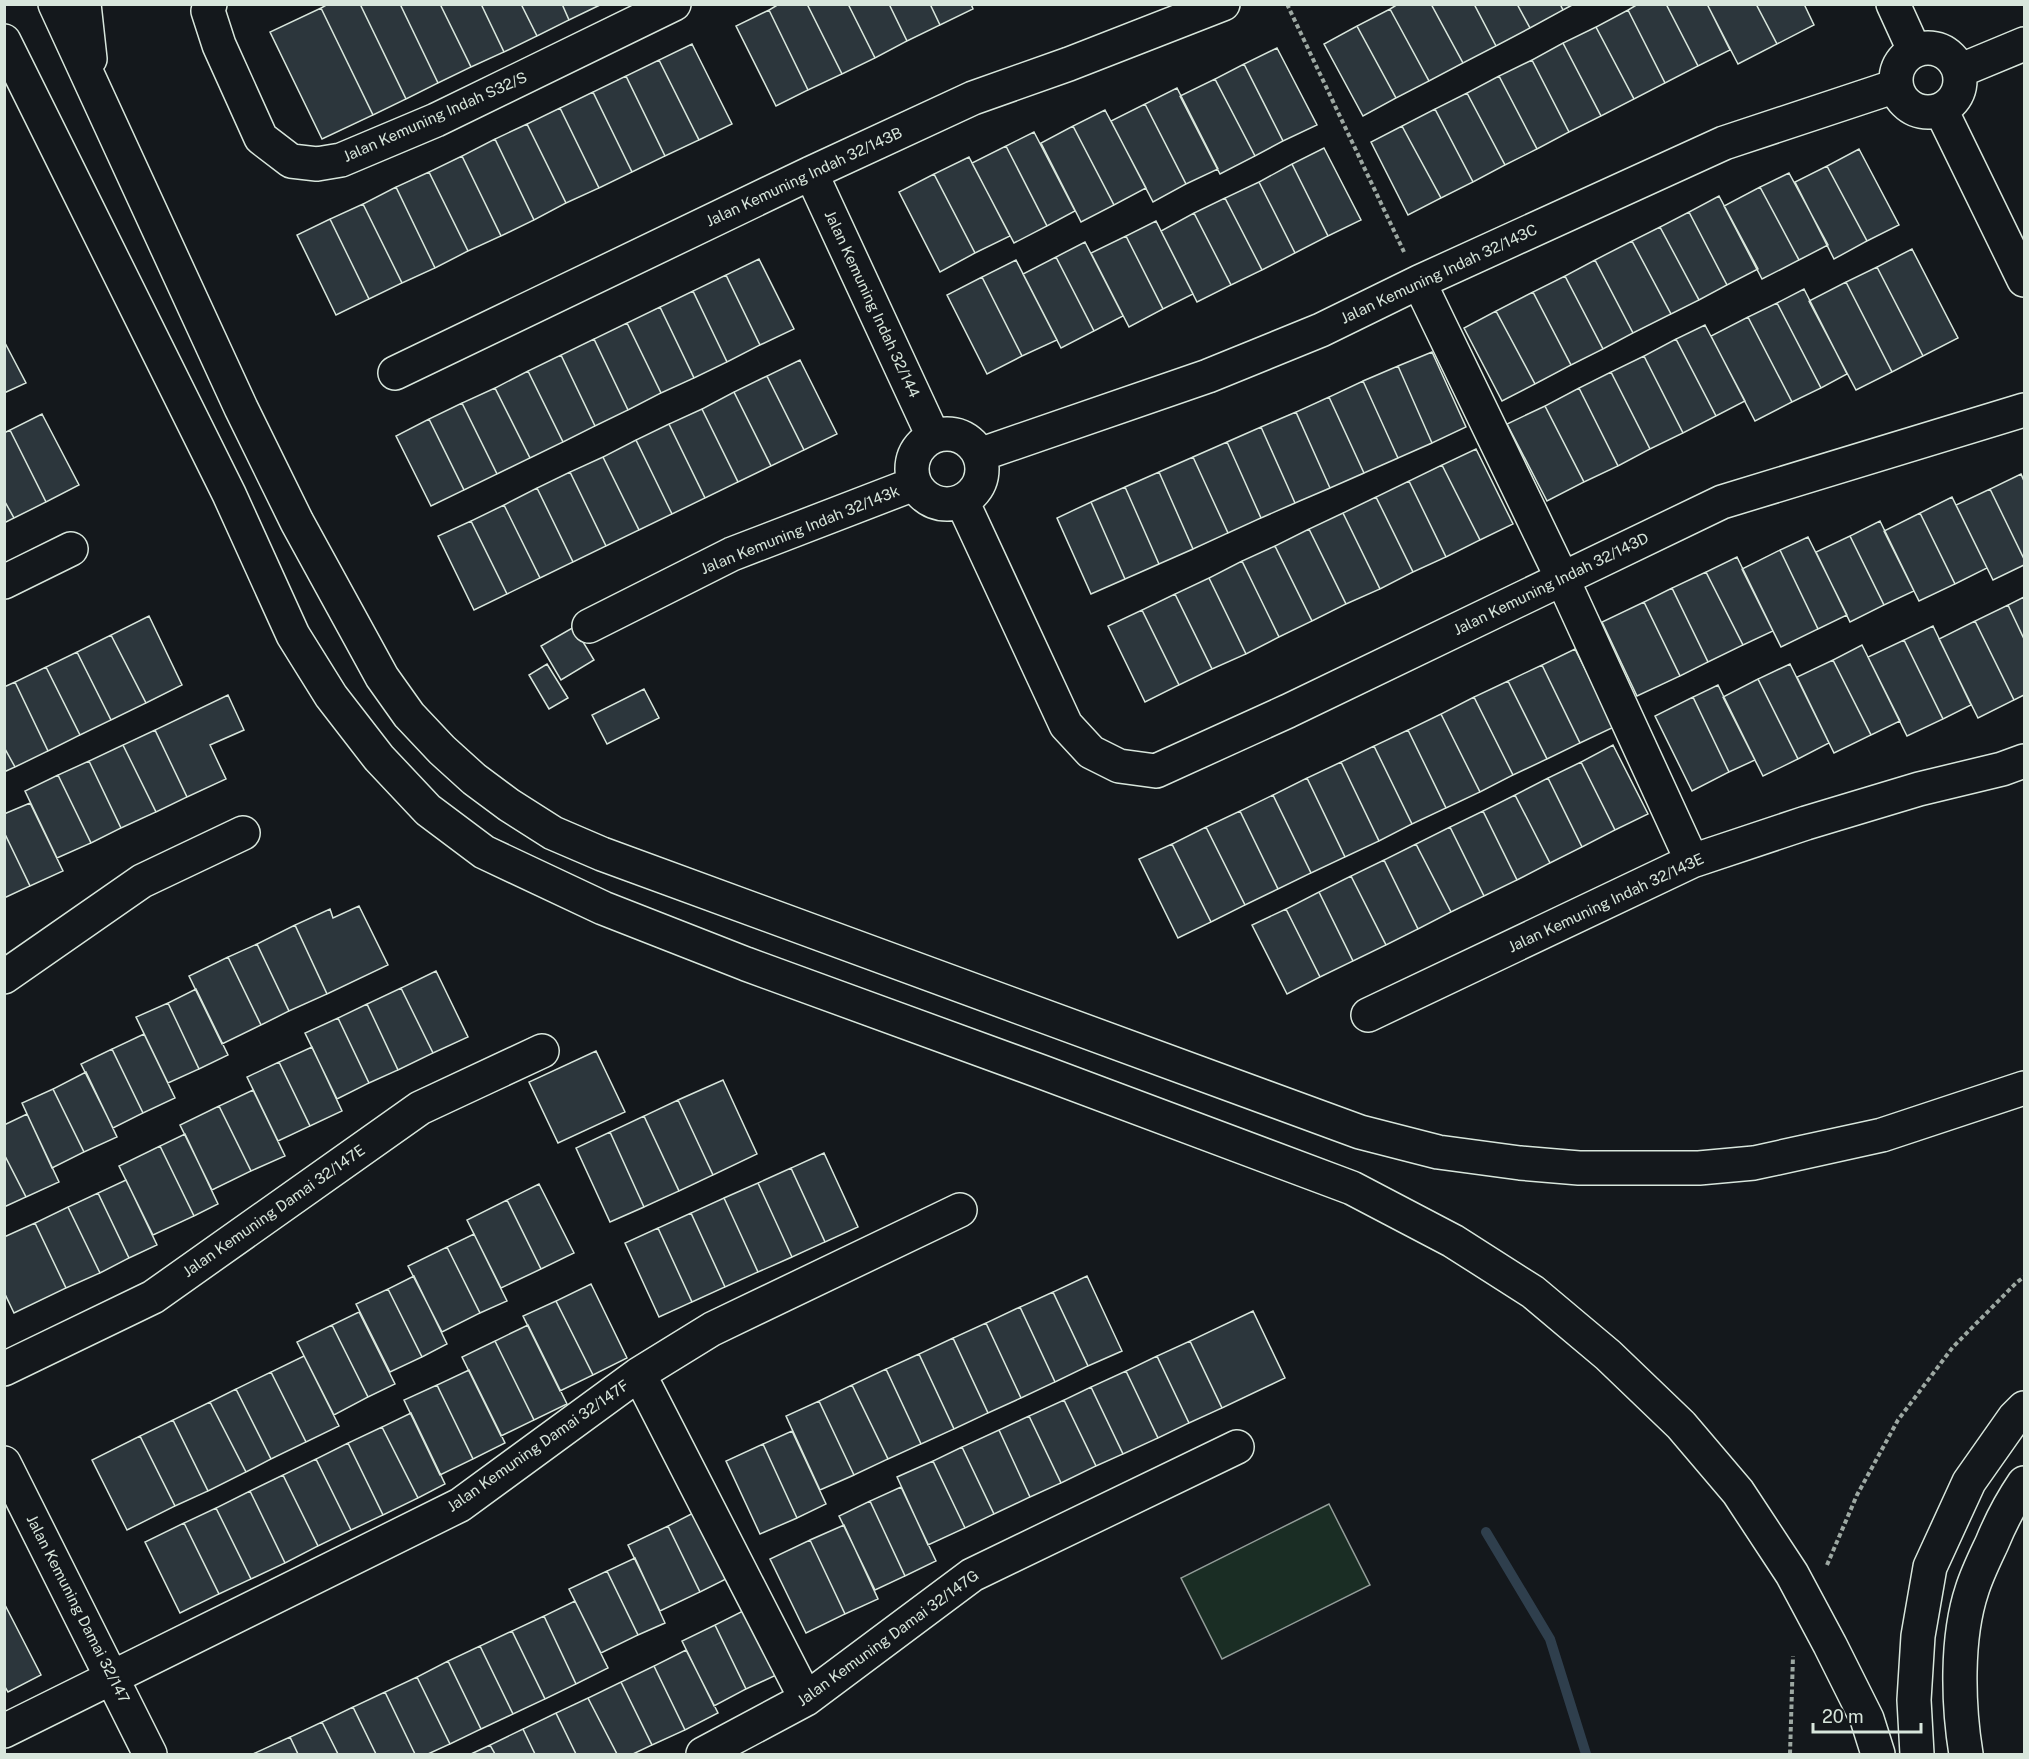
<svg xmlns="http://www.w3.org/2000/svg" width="2029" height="1759" font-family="'Public Sans',sans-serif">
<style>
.green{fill:#1a2d24;stroke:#939e99;stroke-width:1.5}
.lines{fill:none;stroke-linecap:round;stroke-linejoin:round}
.stream{stroke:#2f3f4d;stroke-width:10}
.building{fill:#2c363c;stroke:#d8e6dc;stroke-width:1.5}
.minor-casing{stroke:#d8e6dc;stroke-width:36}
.highway-casing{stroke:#d8e6dc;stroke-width:36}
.path{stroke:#9da8a2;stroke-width:4;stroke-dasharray:4.5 3;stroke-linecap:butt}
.minor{stroke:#14181c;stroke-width:33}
.highway{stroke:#14181c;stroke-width:33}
.labels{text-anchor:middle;stroke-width:4.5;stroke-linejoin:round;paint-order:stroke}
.street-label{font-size:15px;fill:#d8e6dc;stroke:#14181c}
</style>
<rect width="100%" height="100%" fill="#14181c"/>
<!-- green -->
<path class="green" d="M1329,1504l41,81 -148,74 -41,-81z"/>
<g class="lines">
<!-- stream -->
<path class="stream" d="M1486,1532l64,107 36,115"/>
</g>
<!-- building -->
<path class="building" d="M328,4h32l46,95 -33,16 -52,-107z
M360,4h40l38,79 -32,16z
M400,4h40l31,63 -33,16z
M440,4h41l23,48 -33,15z
M481,4h40l16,32 -33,16z
M521,4h41l7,16 -32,16z
M562,4h40l-33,16z
M779,4h28l35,70 -34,16 -39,-80z
M807,4h41l27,54 -33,16z
M848,4h41l18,37 -32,17z
M889,4h41l10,21 -33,16z
M930,4h41l2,5 -33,16z
M1398,4h33l32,59 -34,18 -39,-72z
M1431,4h43l22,42 -33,17z
M1474,4h43l13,24 -34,18z
M1517,4h43l3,6 -33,18z
M1560,4h14l-11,6z
M1638,4h28l32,62 -33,17 -37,-73z
M1666,4h41l23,46 -32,16z
M1707,4h49l21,40 -39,20z
M1756,4h48l10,21 -37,19z
M321,8l52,107 -51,24 -52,-107z
M1390,9l39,72 -33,17 -39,-72z
M769,10l39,80 -32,16 -40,-80z
M1628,10l37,73 -31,16 -38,-72z
M1357,26l39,72 -33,18 -39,-72z
M1596,27l38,72 -33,17 -38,-73z
M1563,43l38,73 -32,16 -37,-72z
M692,44l40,80 -33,16 -40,-80z
M1277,48l40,77 -34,16 -39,-77z
M659,60l40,80 -34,16 -39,-80z
M1532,60l37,72 -32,17 -38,-73z
M1244,64l39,77 -28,15 -40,-77z
M626,76l39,80 -33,16 -39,-80z
M1499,76l38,73 -32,16 -38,-72z
M1215,79l40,77 -35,18 -40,-78z
M1177,88l41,81 -32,15 -41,-80z
M593,92l39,80 -33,16 -39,-80z
M1467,93l38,72 -32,17 -38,-73z
M1145,104l41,80 -33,18 -42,-81z
M560,108l39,80 -33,15 -39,-79z
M1435,109l38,73 -32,16 -39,-72z
M1105,110l41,78 -32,17 -41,-79z
M527,124l39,79 -32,17 -39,-81z
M1073,126l41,79 -33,17 -40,-79z
M1402,126l39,72 -33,17 -37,-73z
M1034,132l41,79 -28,15 -41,-80z
M495,139l39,81 -33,16 -39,-80z
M1006,146l41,80 -33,17 -42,-80z
M1324,148l37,72 -33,16 -36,-72z
M1859,149l40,76 -32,16 -40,-75z
M462,156l39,80 -33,15 -39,-79z
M969,157l41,79 -35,17 -41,-79z
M1292,164l36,72 -33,17 -36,-71z
M1827,166l40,75 -33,18 -39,-77z
M429,172l39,79 -33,17 -39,-81z
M1789,173l39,72 -29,15 -39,-73z
M934,174l41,79 -35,19 -41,-80z
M1259,182l36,71 -33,17 -37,-72z
M396,187l39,81 -33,15 -39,-79z
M1760,187l39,73 -37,19 -38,-73z
M1719,196l39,73 -31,16 -38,-73z
M1225,198l37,72 -31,15 -37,-72z
M363,204l39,79 -33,16 -39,-80z
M1689,212l38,73 -28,15 -39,-73z
M1194,213l37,72 -34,17 -36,-71z
M330,219l39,80 -33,16 -39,-80z
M1156,221l37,73 -30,15 -37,-73z
M1660,227l39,73 -28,14 -39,-73z
M1126,236l37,73 -34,18 -38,-74z
M1632,241l39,73 -38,19 -38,-73z
M1085,242l38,74 -29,15 -38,-74z
M1912,249l46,89 -35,18 -46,-89z
M1056,257l38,74 -33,17 -38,-74z
M759,259l35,70 -34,16 -34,-70z
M1016,260l41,80 -35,16 -40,-79z
M1595,260l38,73 -30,16 -38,-73z
M1877,267l46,89 -31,16 -46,-90z
M726,275l34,70 -33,17 -34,-71z
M1565,276l38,73 -32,16 -38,-73z
M982,277l40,79 -35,18 -40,-79z
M1846,282l46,90 -36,18 -47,-89z
M1804,289l43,85 -26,14 -44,-85z
M693,291l34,71 -33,16 -34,-71z
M1533,292l38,73 -36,19 -39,-73z
M1777,303l44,85 -29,14 -44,-85z
M660,307l34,71 -33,15 -34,-70z
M1496,311l39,73 -33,17 -38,-73z
M1748,317l44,85 -37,19 -44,-85z
M627,323l34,70 -33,17 -34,-71z
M1705,325l40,76 -29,15 -40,-77z
M594,339l34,71 -33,16 -34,-71z
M1676,339l40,77 -33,17 -39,-77z
M4,341l22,42 -22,10z
M1432,352l34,75 -34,16 -34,-77z
M561,355l34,71 -32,16 -35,-71z
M1644,356l39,77 -33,16 -39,-77z
M800,360l37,74 -33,16 -37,-74z
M1398,366l34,77 -34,15 -35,-77z
M528,371l35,71 -33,16 -35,-70z
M1611,372l39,77 -32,17 -39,-78z
M767,376l37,74 -33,16 -37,-74z
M1363,381l35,77 -34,15 -35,-76z
M495,388l35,70 -33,16 -35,-71z
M1579,388l39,78 -34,16 -39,-76z
M734,392l37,74 -33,16 -36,-73z
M1329,397l35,76 -34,15 -34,-76z
M462,403l35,71 -33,16 -35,-71z
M1545,406l39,76 -37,19 -40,-77z
M702,409l36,73 -33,16 -36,-74z
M1296,412l34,76 -35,15 -34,-76z
M42,414l37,71 -33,17 -36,-72z
M429,419l35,71 -33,16 -35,-70z
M669,424l36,74 -33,16 -36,-74z
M1261,427l34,76 -34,15 -34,-76z
M10,430l36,72 -32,16 -10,-18v-67z
M636,440l36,74 -33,16 -36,-73z
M1227,442l34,76 -33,15 -35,-76z
M1476,449l37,75 -33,16 -38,-75z
M603,457l36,73 -33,16 -36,-74z
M1193,457l35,76 -35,16 -34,-77z
M1442,465l38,75 -34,17 -37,-76z
M570,472l36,74 -33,16 -36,-74z
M1159,472l34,77 -34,15 -34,-77z
M2021,474l3,7v78l-34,-70z
M1409,481l37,76 -33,15 -37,-75z
M1125,487l34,77 -34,15 -34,-77z
M537,488l36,74 -33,16 -36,-73z
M1990,489l34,70v6l-31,15 -37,-75z
M1376,497l37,75 -33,17 -37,-76z
M1952,497l35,71 -32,16 -35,-71z
M4,500l10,18 -10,5z
M1091,502l34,77 -34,15 -34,-76z
M504,505l36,73 -33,16 -36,-73z
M1343,513l37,76 -34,15 -37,-75z
M1920,513l35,71 -36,17 -35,-70z
M471,521l36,73 -33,16 -36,-74z
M1880,521l34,70 -30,14 -34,-69z
M1309,529l37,75 -34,17 -37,-75z
M1850,536l34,69 -34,17 -34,-70z
M1808,537l39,78 -29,14 -38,-79z
M1275,546l37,75 -33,16 -37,-76z
M1780,550l38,79 -37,18 -39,-78z
M1737,557l36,74 -30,14 -37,-73z
M1242,561l37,76 -33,17 -37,-76z
M1706,572l37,73 -35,17 -36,-74z
M1209,578l37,76 -34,15 -37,-75z
M1672,588l36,74 -28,14 -36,-74z
M1175,594l37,75 -33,16 -37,-75z
M2024,597v42l-16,-34z
M1644,602l36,74 -43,20 -35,-74z
M2008,605l16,34v56l-10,5 -39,-79z
M1142,610l37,75 -34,17 -37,-76z
M149,616l33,69 -36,18 -35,-68z
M1975,621l39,79 -36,18 -39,-79z
M1933,626l38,79 -28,14 -39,-79z
M574,627l20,33 -33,20 -20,-34z
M111,635l35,68 -35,17 -34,-68z
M1904,640l39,79 -36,17 -39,-79z
M1862,645l38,76 -29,14 -38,-75z
M1575,649l39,78 -34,16 -38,-78z
M77,652l34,68 -31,15 -34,-68z
M1833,660l38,75 -37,18 -37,-76z
M547,664l21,34 -19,11 -20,-34z
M1790,664l39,79 -31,16 -40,-80z
M1542,665l38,78 -33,16 -39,-78z
M46,667l34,68 -32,16 -33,-69z
M1758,679l40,80 -35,17 -40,-79z
M1508,681l39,78 -34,16 -39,-78z
M15,682l33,69 -33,16 -11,-20v-60z
M1718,685l37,75 -26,12 -36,-75z
M644,689l15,29 -52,26 -15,-29z
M228,695l16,35 -34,15 16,34 -39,18 -32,-67z
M1474,697l39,78 -33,17 -39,-78z
M1693,697l36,75 -37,19 -37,-75z
M1441,714l39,78 -34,16 -38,-78z
M155,730l32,67 -31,15 -33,-67z
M1408,730l38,78 -34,16 -38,-78z
M123,745l33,67 -35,16 -32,-67z
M1613,745l35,69 -33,16 -34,-68z
M1374,746l38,78 -33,17 -38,-79z
M4,747l11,20 -11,5z
M89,761l32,67 -30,15 -33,-68z
M1341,762l38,79 -34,16 -38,-79z
M1581,762l34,68 -33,17 -34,-69z
M58,775l33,68 -34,15 -32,-67z
M1307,778l38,79 -34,16 -38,-78z
M1548,778l34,69 -32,16 -35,-68z
M1273,795l38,78 -33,16 -38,-78z
M1515,795l35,68 -33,17 -34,-69z
M30,803l33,68 -33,15 -26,-54v-18z
M1240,811l38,78 -33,16 -39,-78z
M1483,811l34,69 -33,16 -34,-69z
M1206,827l39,78 -34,17 -39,-78z
M1450,827l34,69 -33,16 -35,-68z
M4,832l26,54 -26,12z
M1172,844l39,78 -33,16 -39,-79z
M1416,844l35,68 -33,17 -34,-69z
M1384,860l34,69 -32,16 -35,-69z
M1351,876l35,69 -33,16 -34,-69z
M1319,892l34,69 -33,16 -34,-68z
M359,906l29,59 -61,29 -32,-69 35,-16 3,9z
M1286,909l34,68 -33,17 -35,-69z
M295,925l32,69 -38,17 -32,-67z
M257,944l32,67 -28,14 -33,-68z
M228,957l33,68 -39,19 -33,-68z
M436,971l32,66 -35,16 -32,-65z
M401,988l32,65 -35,17 -31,-66z
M196,989l32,66 -29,14 -31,-66z
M168,1003l31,66 -31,14 -32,-66z
M367,1004l31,66 -29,13 -31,-65z
M338,1018l31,65 -32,16 -32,-66z
M144,1034l31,64 -32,15 -31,-64z
M312,1047l30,64 -32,15 -31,-64z
M112,1049l31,64 -30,15 -32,-64z
M596,1051l29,61 -67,31 -29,-61z
M279,1062l31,64 -32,15 -31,-64z
M86,1072l31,65 -33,15 -31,-63z
M723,1080l34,74 -44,21 -35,-75z
M53,1089l31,63 -32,16 -30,-65z
M253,1090l32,66 -34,15 -32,-65z
M678,1100l35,75 -34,16 -35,-75z
M219,1106l32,65 -39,19 -32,-65z
M27,1114l32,68 -33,15 -22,-43v-29z
M644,1116l35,75 -35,16 -34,-75z
M610,1132l34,75 -34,15 -34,-74z
M185,1134l33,70 -24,12 -34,-70z
M160,1146l34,70 -41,19 -34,-69z
M824,1153l34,74 -33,15 -34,-74z
M4,1154l22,43 -22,10z
M791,1168l34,74 -33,15 -34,-74z
M126,1180l31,65 -28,13 -31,-65z
M758,1183l34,74 -34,15 -34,-74z
M539,1184l35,69 -33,16 -34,-69z
M98,1193l31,65 -29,15 -32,-66z
M724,1198l34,74 -33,15 -34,-74z
M507,1200l34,69 -40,19 -34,-68z
M68,1207l32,66 -34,15 -31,-65z
M691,1213l34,74 -33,15 -34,-74z
M35,1223l31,65 -52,25 -10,-21v-55z
M658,1228l34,74 -33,15 -34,-74z
M474,1234l33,67 -27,12 -33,-66z
M447,1247l33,66 -38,19 -34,-66z
M414,1276l33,68 -25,13 -34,-68z
M1087,1276l35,75 -34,15 -35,-74z
M591,1284l36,74 -34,17 -37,-74z
M388,1289l34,68 -32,15 -34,-68z
M1053,1292l35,74 -33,16 -35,-75z
M556,1301l37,74 -33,16 -37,-75z
M1020,1307l35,75 -34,16 -35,-75z
M1253,1311l32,67 -63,30 -32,-67z
M359,1312l36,72 -27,13 -36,-72z
M986,1323l35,75 -33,15 -35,-75z
M332,1325l36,72 -34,18 -37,-73z
M528,1325l39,79 -33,16 -39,-79z
M953,1338l35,75 -34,16 -35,-75z
M495,1341l39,79 -33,16 -39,-79z
M1190,1341l32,67 -33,15 -32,-67z
M919,1354l35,75 -33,15 -35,-75z
M304,1356l35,70 -33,16 -35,-70z
M1157,1356l32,67 -31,15 -32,-67z
M886,1369l35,75 -33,15 -36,-74z
M469,1370l36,73 -32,16 -36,-74z
M1126,1371l32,67 -35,16 -32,-67z
M271,1372l35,70 -35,17 -35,-70z
M437,1385l36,74 -33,16 -36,-75z
M852,1385l36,74 -34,16 -35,-74z
M1091,1387l32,67 -27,12 -32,-66z
M236,1389l35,70 -25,13 -36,-70z
M1064,1400l32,66 -35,17 -32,-67z
M819,1401l35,74 -34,15 -34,-74z
M210,1402l36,70 -38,19 -35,-71z
M411,1413l34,71 -27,14 -36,-71z
M1029,1416l32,67 -31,14 -31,-67z
M173,1420l35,71 -33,15 -35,-70z
M382,1427l36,71 -35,17 -35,-72z
M999,1430l31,67 -36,17 -32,-67z
M792,1431l34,73 -29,14 -34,-74z
M140,1436l35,70 -48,24 -35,-70z
M348,1443l35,72 -32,15 -35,-71z
M763,1444l34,74 -37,16 -34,-73z
M962,1447l32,67 -29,14 -32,-67z
M316,1459l35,71 -33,16 -35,-71z
M933,1461l32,67 -37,17 -31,-68z
M283,1475l35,71 -33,17 -35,-72z
M901,1487l35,74 -31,15 -35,-75z
M250,1491l35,72 -34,16 -35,-71z
M870,1501l35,75 -30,14 -36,-74z
M216,1508l35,71 -32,15 -35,-71z
M699,1510l33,66 -32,16 -32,-66z
M184,1523l35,71 -39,19 -35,-71z
M844,1525l34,74 -33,15 -35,-74z
M668,1526l32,66 -40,19 -32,-66z
M810,1540l35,74 -39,19 -36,-74z
M635,1558l30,65 -27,12 -31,-64z
M607,1571l31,64 -37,18 -32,-64z
M575,1601l33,67 -32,16 -32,-68z
M4,1603l37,72 -33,17 -4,-7z
M753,1606l32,65 -39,18 -31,-64z
M544,1616l32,68 -31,15 -33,-68z
M715,1625l31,64 -32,17 -32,-65z
M512,1631l33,68 -32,15 -33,-68z
M480,1646l33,68 -32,15 -33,-68z
M686,1650l32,63 -33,17 -31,-64z
M448,1661l33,68 -31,15 -33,-67z
M654,1666l31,64 -33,15 -31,-63z
M417,1677l33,67 -22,10h-13l-30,-62z
M621,1682l31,63 -19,9h-16l-29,-56z
M385,1692l30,62h-39l-23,-47z
M588,1698l29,56h-41l-20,-41z
M353,1707l23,47h-38l-16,-32z
M556,1713l20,41h-41l-12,-25z
M322,1722l16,32h-40l-8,-17z
M523,1729l12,25h-40l-5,-9z
M290,1737l8,17h-45z
M490,1745l5,9h-24z"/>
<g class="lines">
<defs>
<path id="minor" d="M210,4l-2,7 11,34 42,93 30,23 26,3 24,-4 95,-40 238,-116
M1893,4l21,46
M1896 80a32 32 0 1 1 64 0a32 32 0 1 1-64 0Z
M1959,71l65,-27
M1941,110l83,170
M811,173l122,263
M1419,282l143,296 130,283
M395,373l416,-200 162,-75 96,-34 154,-60
M912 469a35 35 0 1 1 70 0a35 35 0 1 1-70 0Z
M979,455l229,-79 113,-46 98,-48 305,-139 172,-57
M962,501l104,224 25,27 28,14 37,5 132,-60 434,-209 302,-92
M4,582l67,-33
M589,626l143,-72 182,-70
M4,977l138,-96 101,-48
M1368,1015l324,-154 114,-38 113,-34 83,-20 22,-8
M4,1369l149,-72 267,-189 122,-57
M639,1374l167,325
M4,1463l146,291
M4,1731l456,-226 179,-131 73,-45 248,-119
M703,1754l103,-55 166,-124 265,-128"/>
<path id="highway" d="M55,4l186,404 56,114 85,155 27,38 33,35 32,29 35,26 44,28 49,21 758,278 78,20 82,11 59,5h120l55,-5 128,-28 142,-47
M84,4l6,55
M4,41l225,453 64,141 38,61 48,62 49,52 56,42 119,56 143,56 296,108 310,116 101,53 80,51 75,63 73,70 57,67 54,82 38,71 37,74 11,35
M1917,1754l-3,-54 4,-64 12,-69 39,-85 45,-64 10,-10
M1966,1754c-8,-49 -10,-116 6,-164 5,-16 13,-32 20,-47 9,-22 19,-41 32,-60"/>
</defs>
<!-- minor casing -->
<use href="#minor" class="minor-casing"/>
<!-- highway casing -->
<use href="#highway" class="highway-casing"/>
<!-- path -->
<path class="path" d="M1287,4l117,248
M1827,1565l30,-70 41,-75 55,-73 63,-64 8,-6
M1790,1754l3,-98"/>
<!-- minor -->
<use href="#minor" class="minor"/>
<!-- highway -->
<use href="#highway" class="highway"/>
</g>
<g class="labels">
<!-- street labels -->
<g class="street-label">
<text transform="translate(435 117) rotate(-24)" y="5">Jalan Kemuning Indah S32/S</text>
<text transform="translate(804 177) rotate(-25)" y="5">Jalan Kemuning Indah 32/143B</text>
<text transform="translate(1439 274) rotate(-25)" y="5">Jalan Kemuning Indah 32/143C</text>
<text transform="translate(872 304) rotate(65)" y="5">Jalan Kemuning Indah 32/144</text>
<text transform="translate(800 530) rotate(-22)" y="5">Jalan Kemuning Indah 32/143k</text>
<text transform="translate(1551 584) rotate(-26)" y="5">Jalan Kemuning Indah 32/143D</text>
<text transform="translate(1606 903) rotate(-25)" y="5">Jalan Kemuning Indah 32/143E</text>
<text transform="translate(274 1211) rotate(-35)" y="5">Jalan Kemuning Damai 32/147E</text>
<text transform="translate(538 1446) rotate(-35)" y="5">Jalan Kemuning Damai 32/147F</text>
<text transform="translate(78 1609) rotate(63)" y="5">Jalan Kemuning Damai 32/147</text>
<text transform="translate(888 1638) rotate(-36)" y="5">Jalan Kemuning Damai 32/147G</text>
</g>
</g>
<!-- border -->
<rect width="2029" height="1759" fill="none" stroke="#d8e6dc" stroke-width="12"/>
<!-- scale -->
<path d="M1813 1723v9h108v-9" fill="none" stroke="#d8e6dc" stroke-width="3"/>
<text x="1822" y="1723" font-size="18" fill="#d8e6dc" stroke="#14181c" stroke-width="4.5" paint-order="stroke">20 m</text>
</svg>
